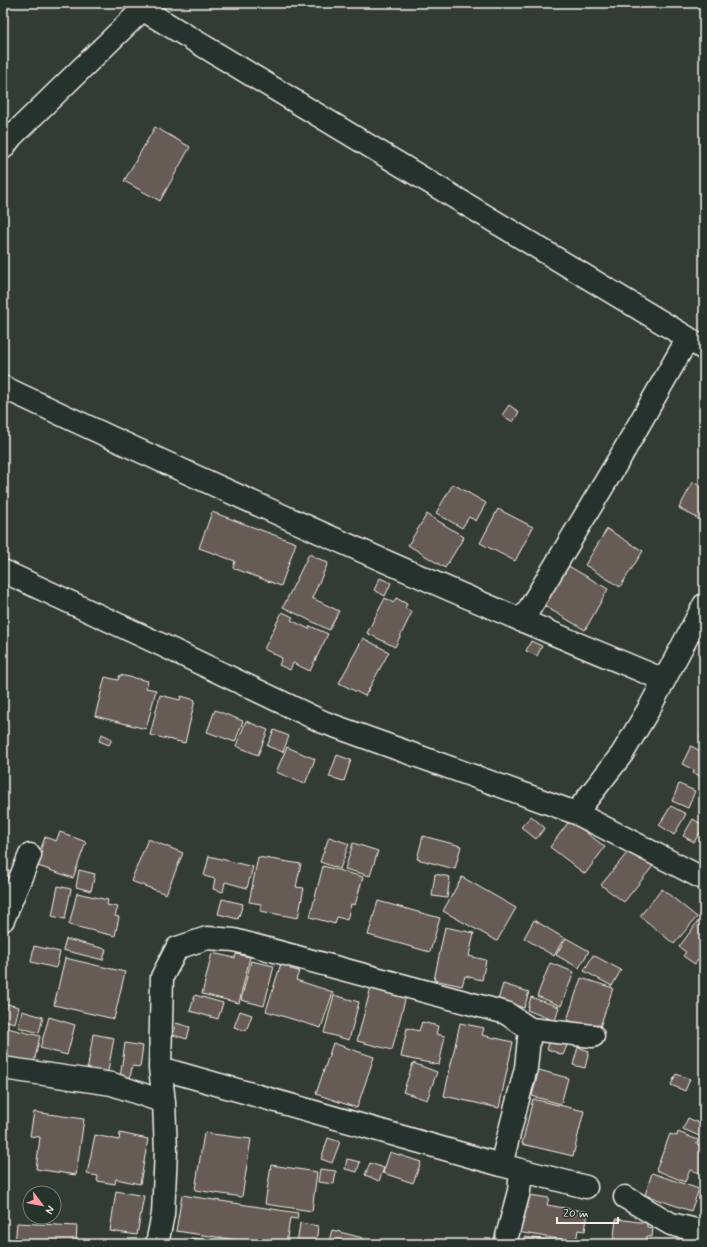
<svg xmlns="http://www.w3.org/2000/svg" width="707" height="1247" font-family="Mynerve,sans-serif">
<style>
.building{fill:#665b54;stroke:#f4f1e8}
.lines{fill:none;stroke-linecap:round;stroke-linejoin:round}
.minor-casing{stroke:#f4f1e8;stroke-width:25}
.minor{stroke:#26332d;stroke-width:22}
</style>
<rect width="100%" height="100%" fill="#333b35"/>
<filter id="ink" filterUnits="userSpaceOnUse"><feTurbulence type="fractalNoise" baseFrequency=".025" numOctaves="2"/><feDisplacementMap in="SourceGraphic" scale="8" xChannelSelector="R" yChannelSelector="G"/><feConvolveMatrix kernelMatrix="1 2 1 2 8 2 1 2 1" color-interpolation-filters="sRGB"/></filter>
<g filter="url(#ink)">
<!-- building -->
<path class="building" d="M155,127l35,20 -30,54 -36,-20z
M509,405l10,7 -6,10 -11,-7z
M693,482l11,6v34l-25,-14z
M453,484l33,19 -10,18 -7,-4 -7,11 -26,-15z
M498,509l35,18 -18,34 -35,-18z
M212,512l84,31 -15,43 -48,-18 2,-7 -36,-13z
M427,514l37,23 -19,31 -37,-23z
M607,529l36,22 -23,36 -35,-22z
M309,554l19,9 -16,35 27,13 -10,19 -46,-23z
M565,564l43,25 -23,41 -44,-26z
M380,578l11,5 -6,13 -11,-6z
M385,598l8,5 3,-5 11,6 -2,4 7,4 -17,35 -28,-14z
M282,612l11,5 -2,3 18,9 1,-3 18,8 -18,37 -17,-8 -3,7 -11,-5 3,-7 -18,-9z
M363,638l26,14 -24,44 -26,-13z
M531,641l11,5 -5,10 -11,-5z
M120,675l28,6 -2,7 10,2 -10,39 -51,-13 10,-39 13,3z
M160,695l20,5 1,-4 14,4 -10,43 -35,-8z
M215,710l28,11 -8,21 -28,-10z
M246,721l22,9 -10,25 -22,-9z
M704,726v13l-4,-1z
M274,730l15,6 -6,16 -16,-6z
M102,734l10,5 -3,6 -10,-4z
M691,746l13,7v14l-4,9 -7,-3 1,-3 -12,-6z
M287,747l28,12 -10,25 -29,-12z
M337,755l14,5 -7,21 -15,-4z
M679,784l16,7 -7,17 -16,-7z
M671,806l15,8 -12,21 -15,-10z
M531,816l14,12 -9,11 -15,-12z
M693,819l11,7 -10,16 -11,-6z
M570,820l35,27 -20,27 -35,-27z
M60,832l26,10 -13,36 -38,-13 10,-28 11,4z
M423,836l38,10 -6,23 -38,-10z
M329,837l20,7 -9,25 -20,-7z
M148,839l35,14 -17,41 -35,-13z
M353,843l25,8 -8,25 -25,-7z
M631,848l22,18 -29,36 -23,-17z
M209,856l44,11 -6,21 -22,-6 -2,10 -10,-3 2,-10 -11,-3z
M258,857l43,7 -5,23 8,1 -6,30 -38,-7 1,-7 -12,-2z
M323,866l40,11 -8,28 -4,-1 -4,16 -10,-3 -2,7 -25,-7z
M3,870l10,1 -1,7 -9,-1z
M79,870l16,4 -4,17 -15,-4z
M435,874l15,3 -3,21 -15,-2z
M462,877l54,31 -19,33 -54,-30z
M58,886l13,3 -6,30 -13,-3z
M662,889l35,28 -23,27 -34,-28z
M77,893l31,7 -1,5 11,2 -3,9 4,1 -4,19 -46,-11z
M222,899l21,5 -5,15 -20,-5z
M378,901l62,17 -10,34 -62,-17z
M704,913v52l-6,-5 -3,4 -12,-8 3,-4 -7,-5z
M534,920l30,18 -10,18 -30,-18z
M445,927l29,6 -5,23 17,4 -4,20 -17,-4 -3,10 -28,-6z
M566,938l23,13 -10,17 -23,-13z
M66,939l40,10 -3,11 -40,-10z
M34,946l26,6 -4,16 -25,-6z
M212,953l23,5 1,-4 14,3 -11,46 -37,-9z
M593,955l28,15 -9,16 -28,-15z
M283,957l10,3 -3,9 9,2 -3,9 37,12 -12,36 -55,-17z
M65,958l60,14 -11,47 -60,-14z
M251,961l23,5 -10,40 -23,-6z
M550,963l24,9 -13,34 -24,-10z
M581,978l32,10 -14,42 -32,-10z
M503,984l26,8 -5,16 -26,-8z
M371,987l35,9 -14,54 -35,-9z
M195,995l28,8 -5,16 -28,-8z
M334,995l25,7 -10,38 -25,-7z
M531,997l28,10 -4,14 -28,-11z
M3,1003l16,4 -4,16 -12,-3z
M22,1011l21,6 -4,16 -21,-6z
M240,1011l12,4 -6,16 -12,-4z
M49,1017l26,8 -8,30 -27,-7z
M422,1022l16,4 -2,8 9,2 -6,29 -38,-8 6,-29 12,3z
M176,1023l14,4 -3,12 -14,-4z
M460,1023l24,5 -2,7 31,7 -14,66 -55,-12z
M3,1027l37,9 -6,27 -31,-6z
M93,1034l21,4 -7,38 -20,-4z
M552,1036l16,7 -5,12 -16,-6z
M125,1043l18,3 -3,21 -8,-1 -2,13 -10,-1z
M333,1043l41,14 -17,51 -41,-14z
M578,1047l11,4 -4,17 -12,-3z
M413,1063l24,9 -10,28 -24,-8z
M539,1070l29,8 -7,26 -29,-8z
M676,1074l14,5 -5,12 -14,-6z
M533,1099l51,12 -11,45 -51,-12z
M34,1112l50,7 -8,56 -40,-6 4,-32 -10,-1z
M704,1112v26l-21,-9 5,-11 11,5z
M678,1132l20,8 -1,4 7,3v15l-4,11 -10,-3 -5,12 -29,-12 14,-36 7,2z
M120,1133l28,6 -8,45 -24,-5 -1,5 -18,-3 1,-5 -11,-2 8,-39 24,5z
M204,1133l47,6 -9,58 -47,-7z
M328,1138l12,4 -8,21 -11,-4z
M390,1152l31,10 -8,21 -30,-10z
M347,1159l13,3 -3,10 -12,-3z
M370,1163l14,5 -5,13 -14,-6z
M271,1165l46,7 -5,39 -47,-7z
M320,1169l16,2 -2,13 -16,-2z
M652,1173l47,16 -8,22 -46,-16z
M116,1191l28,5 -7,39 -27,-4z
M523,1194l26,4 -2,7 41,7 -3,19 -7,-1 -2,12 -59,-10z
M182,1195l116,18 -1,6 -7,-1 -4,26h-23l-87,-13z
M616,1219l31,4v4l6,1 -1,9 -5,-1 -1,8h-33z
M17,1223l60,3 -1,18h-61z
M300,1223l18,3 -2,18h-19z
M332,1230l31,8 -2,6h-33z
M524,1237l41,5v2h-42z
M191,1238l53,6h-54z
M364,1240l15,4h-16z"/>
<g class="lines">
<defs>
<path id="minor" d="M142,9l546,329 16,11
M3,148l9,-12 137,-133
M3,387c218,103 438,201 661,293
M3,571l161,75 159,76 253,91 128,66
M522,621l99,-165 67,-118
M576,813l46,-59 28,-47 54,-102
M3,920l27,-65
M3,1068l109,16 52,18
M160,1068l341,97 85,22
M501,1165l25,-97 4,-39
M625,1197l46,27 33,8
M157,1244l6,-30 3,-63 -2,-49 -4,-34 2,-91 15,-29 30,-10 27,2 272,73 24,16 63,7
M505,1244l14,-53 2,-20"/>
</defs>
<!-- minor casing -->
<use href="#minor" class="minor-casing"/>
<!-- minor -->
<use href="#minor" class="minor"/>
</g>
</g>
<!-- margin -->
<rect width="707" height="1247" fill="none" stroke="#26332d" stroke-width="16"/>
<rect x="8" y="8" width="691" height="1231" fill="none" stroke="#f4f1e8" stroke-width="1.5" filter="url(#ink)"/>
<!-- north arrow -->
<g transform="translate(42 1205) rotate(122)"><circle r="19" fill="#26332d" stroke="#787f78"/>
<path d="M0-3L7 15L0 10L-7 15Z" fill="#ff9aa2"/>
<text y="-6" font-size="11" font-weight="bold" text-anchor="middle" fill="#f4f1e8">N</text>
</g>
<!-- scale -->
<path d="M557 1217v6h61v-6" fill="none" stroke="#f4f1e8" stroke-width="2"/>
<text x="563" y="1217" font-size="12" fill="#f4f1e8" stroke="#26332d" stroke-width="3" paint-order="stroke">20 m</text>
</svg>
